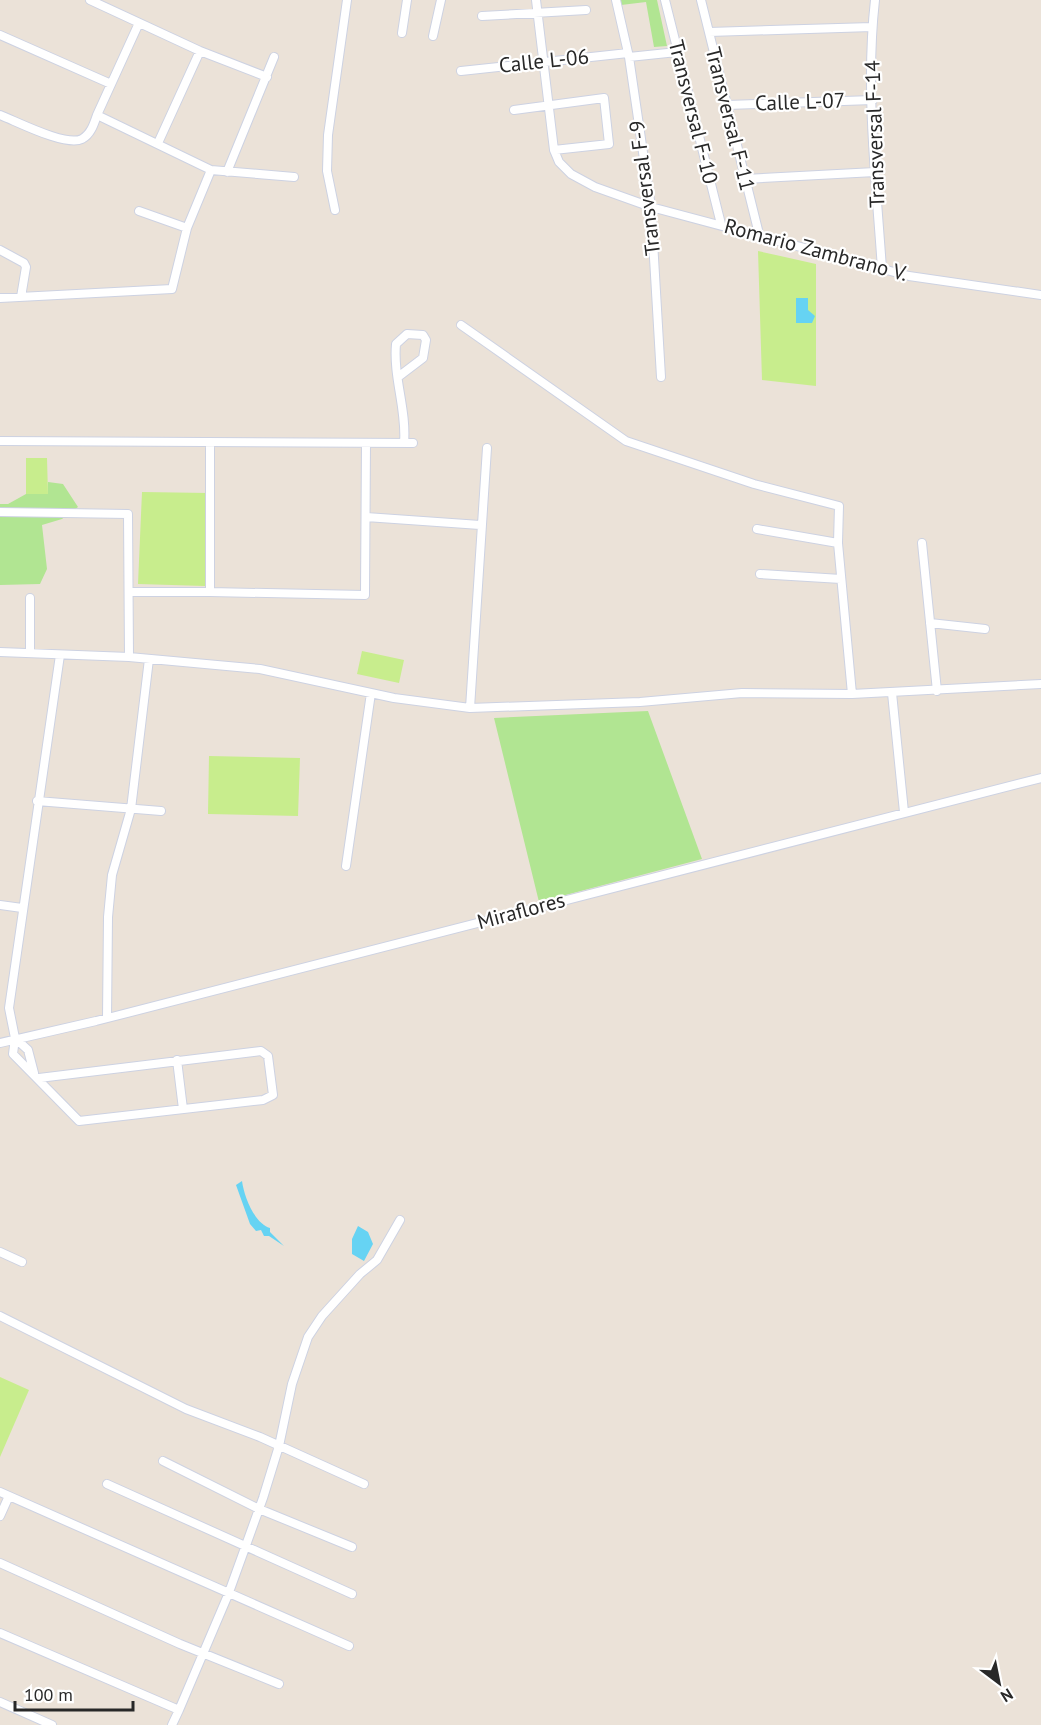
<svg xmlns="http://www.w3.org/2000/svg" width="1041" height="1725" font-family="'PT Sans',sans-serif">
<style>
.green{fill:#b1e592}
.pitch{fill:#c8ed8d}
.water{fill:#66d3f3}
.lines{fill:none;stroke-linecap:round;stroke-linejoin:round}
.minor-casing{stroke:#cdd2e2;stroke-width:10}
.minor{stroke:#fff;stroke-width:8}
.labels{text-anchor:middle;stroke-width:4.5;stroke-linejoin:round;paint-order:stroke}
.street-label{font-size:21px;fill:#282828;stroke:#fff}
</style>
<rect width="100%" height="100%" fill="#ebe2d8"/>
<!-- green -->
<path class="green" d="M620,0h37l10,46 -13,1 -8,-45 -25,3z
M48,482l15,2 15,23 -16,12 -20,6 5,44 -7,15 -40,1v-81h8l18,-10h22z
M648,711l54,148 -163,43 -45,-184z"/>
<!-- pitch -->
<path class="pitch" d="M758,251l58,13v122l-54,-6z
M26,458h21l1,36h-22z
M142,492l67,1 -4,93 -67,-2z
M362,651l42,9 -5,23 -42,-9z
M209,756l91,2 -2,58 -90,-2z
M0,1377l29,13 -29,67z"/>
<!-- water -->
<path class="water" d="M796,298h12v12l7,6 -3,7h-16z
M242,1181c2,15 12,42 28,47v4l14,14 -15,-10h-5l-3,-6 -5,1 -6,-7 -14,-39z
M358,1226l10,6 5,12 -9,17 -12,-7v-15z"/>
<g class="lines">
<defs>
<path id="minor" d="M90,0l110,51 67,26
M536,0l18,150 5,12 12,12 24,13 56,20 258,69 132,19
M616,0l13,57 22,150 10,170
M665,0l56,224
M701,0l59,238
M875,0c-10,88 1,180 7,269
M482,16l104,-6
M709,32l163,-5
M402,33l5,-33
M0,35l111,49
M433,36l8,-36
M629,57l48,-5
M461,71l167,-18
M727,105l146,-5
M514,110l90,-12 5,46 -55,6
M0,115c18,7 66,32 82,24 9,-5 12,-15 15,-24l114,55 83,7
M97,115l42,-92
M158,143l42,-92
M227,172l47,-115
M745,179l130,-7
M335,210l-8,-39 1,-36 19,-135
M139,211l48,17
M0,250l24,13 2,4 -5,30
M0,298l172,-9 15,-61 24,-58
M461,325l165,116 128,43 85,22 -1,37 14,151
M398,377l25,-19 3,-18 -3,-5 -16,-1 -11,10c-3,34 11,66 8,99
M0,441l413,2
M0,512l128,2 1,143
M366,517l114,8
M757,529l81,14
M922,543l15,148
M760,574l81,5
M129,592h81v-149
M210,592l155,3 1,-152
M930,623l55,6
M0,652l129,5 131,12 134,29 76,10 170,-6 102,-9 110,1 189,-10
M30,653v-55
M892,693l12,119
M470,708l17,-260
M37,801l124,10
M346,866l25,-173
M0,905l22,3
M107,1018l1,-101 4,-42 19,-66 18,-150
M15,1038l13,12 6,23
M0,1043l96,-22 945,-243
M177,1060l6,49
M39,1078l222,-27 7,5 5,39 -10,5 -184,21 -66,-67 2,-16 -6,-30 51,-353
M0,1252l22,10
M0,1316l186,93 74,28 104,47
M163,1461l96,48 93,38
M107,1484l245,110
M0,1492l349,154
M0,1516l9,-20
M0,1563l180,81 99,40
M0,1633l179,77 -7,15
M0,1702l52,23
M179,1710l49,-115 35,-97 16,-52 13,-62 16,-47 14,-21 38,-42 17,-14 23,-40"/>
</defs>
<!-- minor casing -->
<use href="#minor" class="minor-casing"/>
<!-- minor -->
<use href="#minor" class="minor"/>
</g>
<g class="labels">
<!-- street labels -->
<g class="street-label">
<text transform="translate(544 61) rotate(-6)" y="7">Calle L-06</text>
<text transform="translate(800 102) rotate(-2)" y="7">Calle L-07</text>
<text transform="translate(693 112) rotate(76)" y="7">Transversal F-10</text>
<text transform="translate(730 119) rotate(76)" y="7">Transversal F-11</text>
<text transform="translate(875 134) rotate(-92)" y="7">Transversal F-14</text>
<text transform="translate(645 188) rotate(-97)" y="7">Transversal F-9</text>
<text transform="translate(816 250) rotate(15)" y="7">Romario Zambrano V.</text>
<text transform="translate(521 911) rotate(-15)" y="7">Miraflores</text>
</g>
</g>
<!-- north arrow -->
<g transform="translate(999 1683) rotate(148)" stroke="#ffffff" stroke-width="4.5" paint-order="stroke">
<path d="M0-4.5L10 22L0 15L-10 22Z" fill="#282828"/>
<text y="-9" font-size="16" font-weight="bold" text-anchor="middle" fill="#282828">N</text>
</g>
<!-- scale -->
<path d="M15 1701v9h118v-9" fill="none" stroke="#282828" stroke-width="3"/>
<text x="24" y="1701" font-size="18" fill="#282828" stroke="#ffffff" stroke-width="4.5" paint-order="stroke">100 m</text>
</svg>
